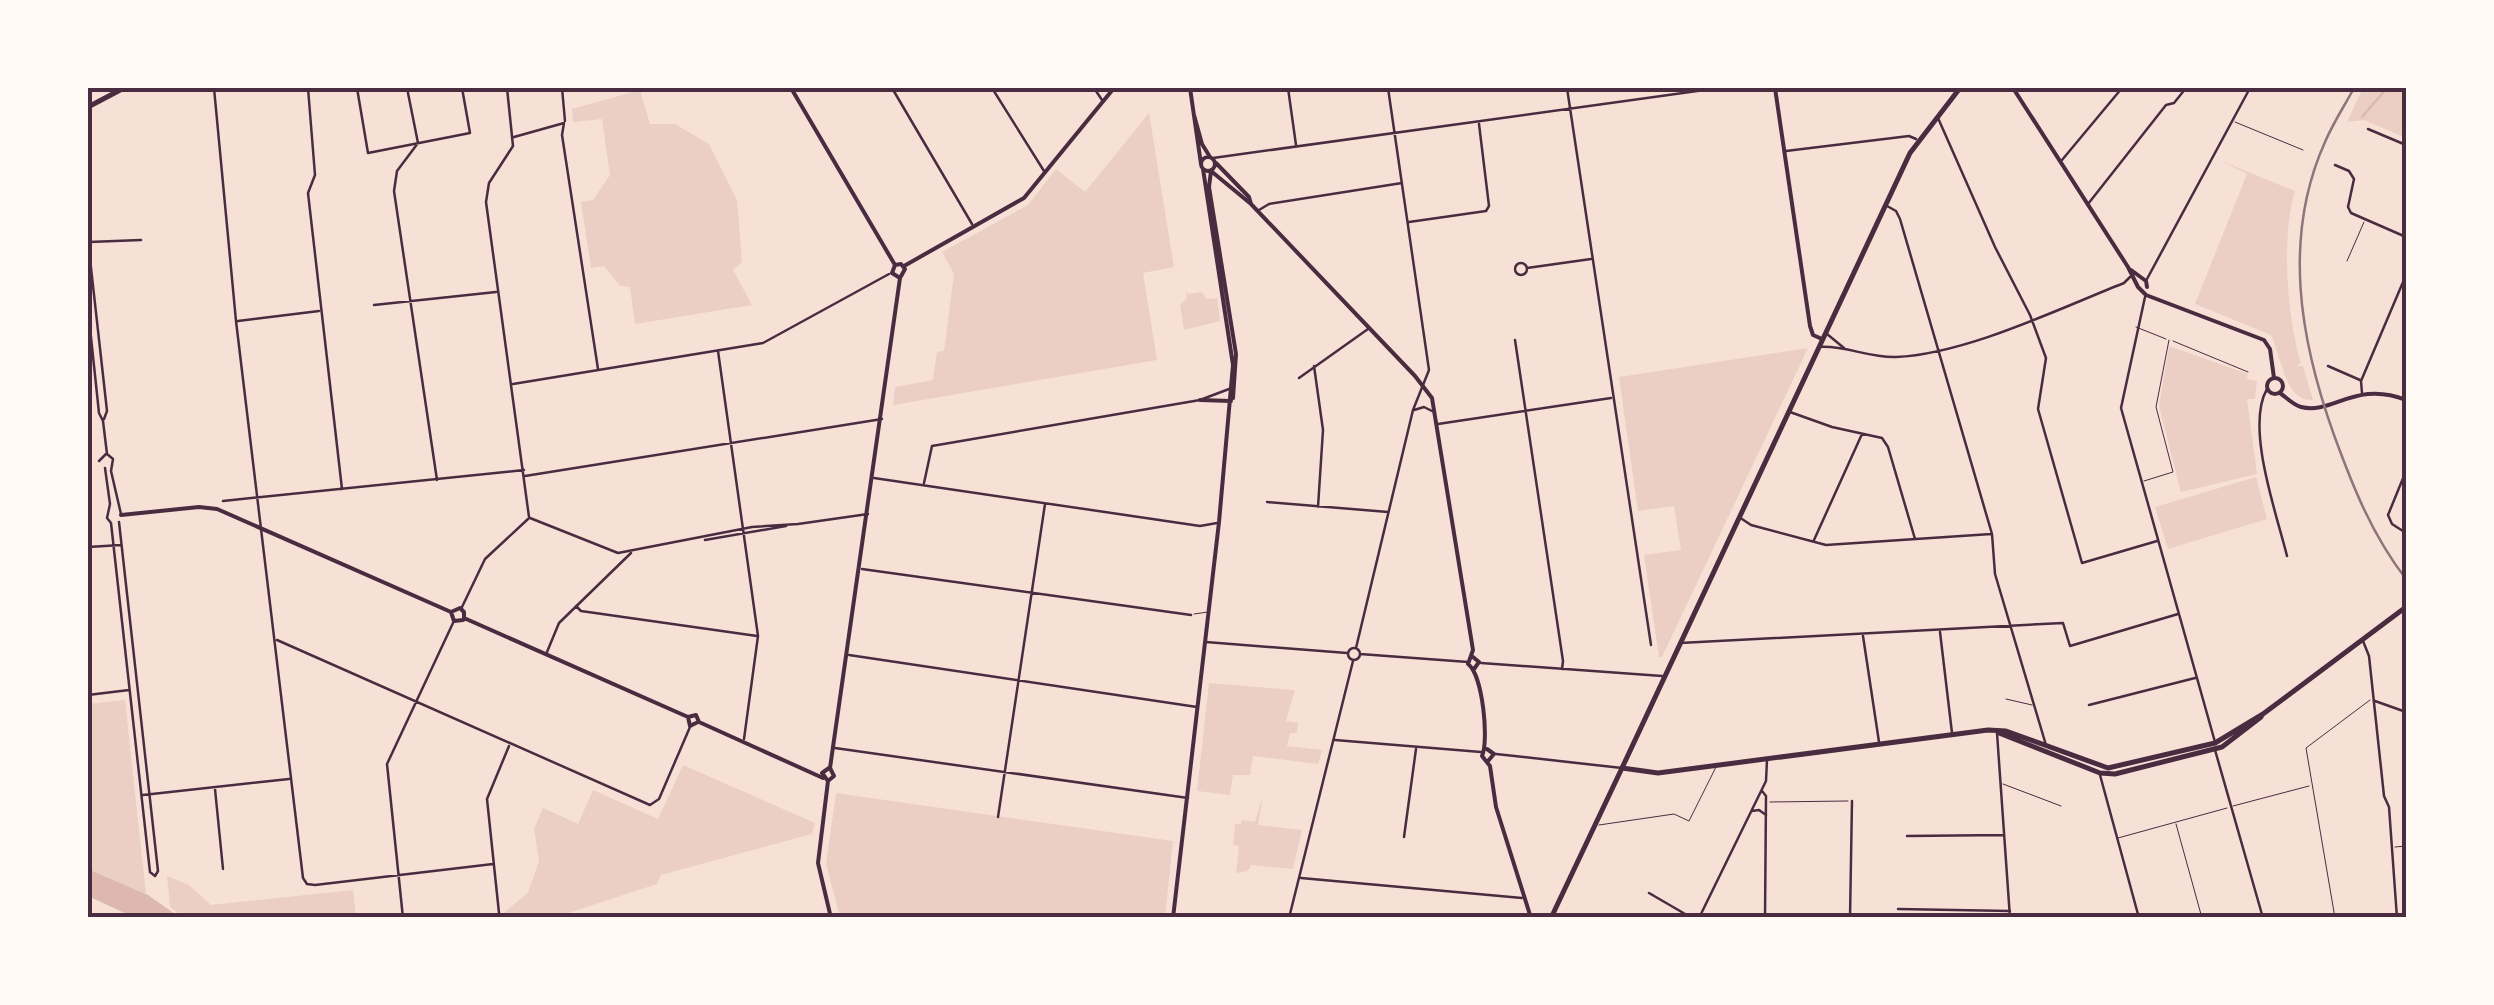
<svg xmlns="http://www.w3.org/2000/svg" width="2494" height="1005" font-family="Roboto,sans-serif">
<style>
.green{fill:#ebcfc5}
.water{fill:#dcb8b0}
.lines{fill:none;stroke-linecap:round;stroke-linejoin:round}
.stream{stroke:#dcb8b0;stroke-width:2.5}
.service{stroke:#4a2c40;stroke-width:1}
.minor{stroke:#4a2c40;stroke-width:2.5}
.tertiary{stroke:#4a2c40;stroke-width:4}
.secondary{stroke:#4a2c40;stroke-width:4}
.primary{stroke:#4a2c40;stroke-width:5}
.trunk{stroke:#4a2c40;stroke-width:5}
.tram{stroke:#8f747c;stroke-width:2.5}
.neatline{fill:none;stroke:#4a2c40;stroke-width:4}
</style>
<rect width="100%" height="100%" fill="#f7e1d7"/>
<!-- green -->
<path class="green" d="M2363,88h36l7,3v47l-42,-18 -17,2z
M640,90l10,34h25l34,20 28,56 5,62 -9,8 19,35 -117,19 -5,-37 -10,-1 -16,-20 -13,2 -10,-66 12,-2 17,-25 -8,-56 -29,3 -1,-13z
M1149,113l25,154 -31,6 14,87 -264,45 2,-18 38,-7 4,-28 7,-1 10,-77 -12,-22 86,-47 28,-36 29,23z
M2219,160l76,31c-14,47 -8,126 6,172l-4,3h6l10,34c-29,2 -31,-43 -42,-65l-76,-31 52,-130z
M1186,291l2,3 14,-2 4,7 11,-1 3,23 -36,9 -4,-25 7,-7z
M2169,346l79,28 -1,5 10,2 -2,18h-8l10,75 -76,18 -22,-86z
M1808,348l-146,309h-3l-15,-102 37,-5 -7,-44 -36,5 -19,-134z
M2256,477l11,42 -99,30 -13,-42z
M1209,683l86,7 -9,31 12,2 -1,10h-7l-3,13 35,4 -4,14 -65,-8 -3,19h-17l-3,20 -33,-4z
M125,700l21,194 -58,-25v-165z
M683,765l132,58 -3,11 -151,41 -4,9 -101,33h-58l30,-24 11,-32 -5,-32 9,-21 35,16 15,-34 65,29z
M836,793l337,48 -8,76h-325l-14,-53z
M1263,795l-5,30 44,5 -9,39 -42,-4 -3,6 -12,2 3,-27 -6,-1 2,-21h6l1,-4 13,2z
M167,876l22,9 22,20 142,-15 3,27h-173l-13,-10z"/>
<!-- water -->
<path class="water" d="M88,869l60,26 31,22h-46l-45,-21z"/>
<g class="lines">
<!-- stream -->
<path class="stream" d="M2362,117l25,-29"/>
<!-- service -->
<path class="service" d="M2235,122l68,28
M2347,261l17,-39
M2136,327l30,12
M2173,341l75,31
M2144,481l29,-9 -17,-65 13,-67
M1194,614l14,-2
M2006,699l26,6
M2003,784l58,22
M1770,802l78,-1
M2233,806l76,-20
M2176,824l26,94
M1599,825l75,-11 15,7 27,-54
M2118,838l109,-30
M2395,847l11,-1
M2335,918l-29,-170 64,-48"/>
<!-- minor -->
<path class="minor" d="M214,88l22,233 67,557 4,6 8,1 178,-21
M308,88l7,87 -7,18 34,296
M357,88l11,65 102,-20 -8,-45
M407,88l11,55 -21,28 -3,20 43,289
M507,88l6,58 -24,37 -3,19 43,315
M562,88l3,33
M892,88l80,136
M992,88l52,83
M1094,88l8,12
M1288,88l8,57
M1567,88l84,557
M1938,118l57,129 35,68 16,43 -8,51 44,154 75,-22
M2368,129l38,16
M514,137l50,-14 -2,12 36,234
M1786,151l123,-15 7,3
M1213,158l506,-70
M2062,160l60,-72
M2335,165l14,6 5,8 -6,28 3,6 55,24
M2088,204l78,-99 8,-2 12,-15
M1887,206l9,5 4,8 92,315 3,40 51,171
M1259,210l10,-6 133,-21
M1409,222l77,-11 3,-5 -10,-82
M88,241l19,170 -3,8
M89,242l52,-2
M1515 269a6 6 0 1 1 12 0a6 6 0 1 1-12 0Z
M1527,268l64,-9
M2147,279l103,-191
M2145,297l-24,111 94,334
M374,305l122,-13
M88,309l11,104 4,8 4,33 6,5 -2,12 10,43
M238,321l81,-10
M1827,334l17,14
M1515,340l48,321 -1,8
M1819,347c26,-2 50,11 77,10 70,-3 162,-48 228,-74l6,-6
M718,351l40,285 -14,103
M1314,366l9,64 -5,77
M2328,366l32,14
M1299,378l69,-49
M513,384l250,-41 126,-69
M2267,389c-22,38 10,126 20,167
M2362,393l-1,-12 45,-106
M1414,410l10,-3 10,5
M1790,412l42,15 50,11 6,9 27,92
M1438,424l173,-26
M99,461l7,-7
M105,468l5,36 -3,14 4,5 39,349 5,4 3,-5 -39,-349
M2406,471l-18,44 4,9 14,9
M525,476l357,-57
M874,478l326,48 17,-3
M924,483l8,-37 268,-46 29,-11
M223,501l301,-31
M1267,502l121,10
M1739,517l12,8 75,20 165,-11
M530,518l88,35 134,-26 46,-3
M798,524l70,-10
M705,540l81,-14
M1814,540l48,-106
M88,547l33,-2
M862,569l329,46
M576,606l5,5 176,25
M462,607l23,-48 43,-40
M1940,632l12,101
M1863,636l16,106
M277,640l373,165 9,-6 31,-72
M2363,641l6,15 15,140 5,11 8,111
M1206,642l141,11
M1680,643l383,-20 7,23 108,-32
M1348 654a6 6 0 1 1 12 0a6 6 0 1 1-12 0Z
M1356,648l57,-238 16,-40 -41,-282
M547,652l12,-29 72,-70
M1360,654l108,8
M849,655l348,52
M1481,663l181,13
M88,695l41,-5
M2375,701l31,11
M2089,705l106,-27
M1997,733l13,185
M1335,740l146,12
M835,748l353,50
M2215,750l48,168
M1496,754l126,14
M2100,775l39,143
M215,789l8,80
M1762,791l4,5 -1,122
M143,795l146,-16
M1752,811l7,-1 7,5
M998,817l47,-313
M1907,836l97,-1
M1404,837l12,-88
M1301,878l221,20
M1649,893l43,25
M1898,909l112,2
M499,913l-12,-114 22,-53
M403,918l-16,-154 66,-141
M1289,918l64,-257
M1699,918l67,-137 1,-21
M1850,918l2,-117"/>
<!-- tertiary -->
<path class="tertiary" d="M1190,88l11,76
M1775,88l35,238 3,9 9,4
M2013,88l115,179 10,20 8,8 118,45 6,9 4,29
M1194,115l8,29 8,13
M1201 164a7 7 0 1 1 14 0a7 7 0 1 1-14 0Z
M1216,163l33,34 2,7
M1211,171l40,33 164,172 17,22 41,252 -5,14c15,11 21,77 14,92l8,10 6,41 35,111
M1211,171l-2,16 27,167 -3,44
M904,266l120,-68 90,-110
M2131,270l15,11 1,6
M2267 386a8 8 0 1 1 16 0a8 8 0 1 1-16 0Z
M2280,393c7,5 13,12 21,14 32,8 54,-27 105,-7
M1200,400l31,1
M121,515l78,-8 18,2 234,103
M451,612l9,-4 4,4v6
M451,612l3,9 9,-1
M464,618l224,99 8,-2 3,7 124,56
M1473,657l6,5 -5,7
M688,717l2,9 8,-4
M1487,749l7,5 -6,7
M1173,918l46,-396 14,-157 -30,-196"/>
<!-- secondary -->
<path class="secondary" d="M791,88l104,177
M895,265l6,-1 4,5 -5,9
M895,265l-3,8 8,5
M828,781l-6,-8 7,-5
M831,918l-13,-55 10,-82 6,-5 -4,-8 70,-490"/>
<!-- primary -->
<path class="primary" d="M88,107l36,-19
M1622,768l288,-615 50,-65"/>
<!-- trunk -->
<path class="trunk" d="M1999,733l101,40 15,1 107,-27 39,-30
M1551,918l71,-150 36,5 330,-43 18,1 102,37 107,-25 48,-29 143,-107"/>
<!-- tram -->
<path class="tram" d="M2354,88c-9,17 -21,35 -29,54 -43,96 -25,198 9,293 19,52 38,100 72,144"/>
</g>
<!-- border -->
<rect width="2494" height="1005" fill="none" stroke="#fffaf5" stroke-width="180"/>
<rect x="90" y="90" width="2314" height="825" class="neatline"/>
</svg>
